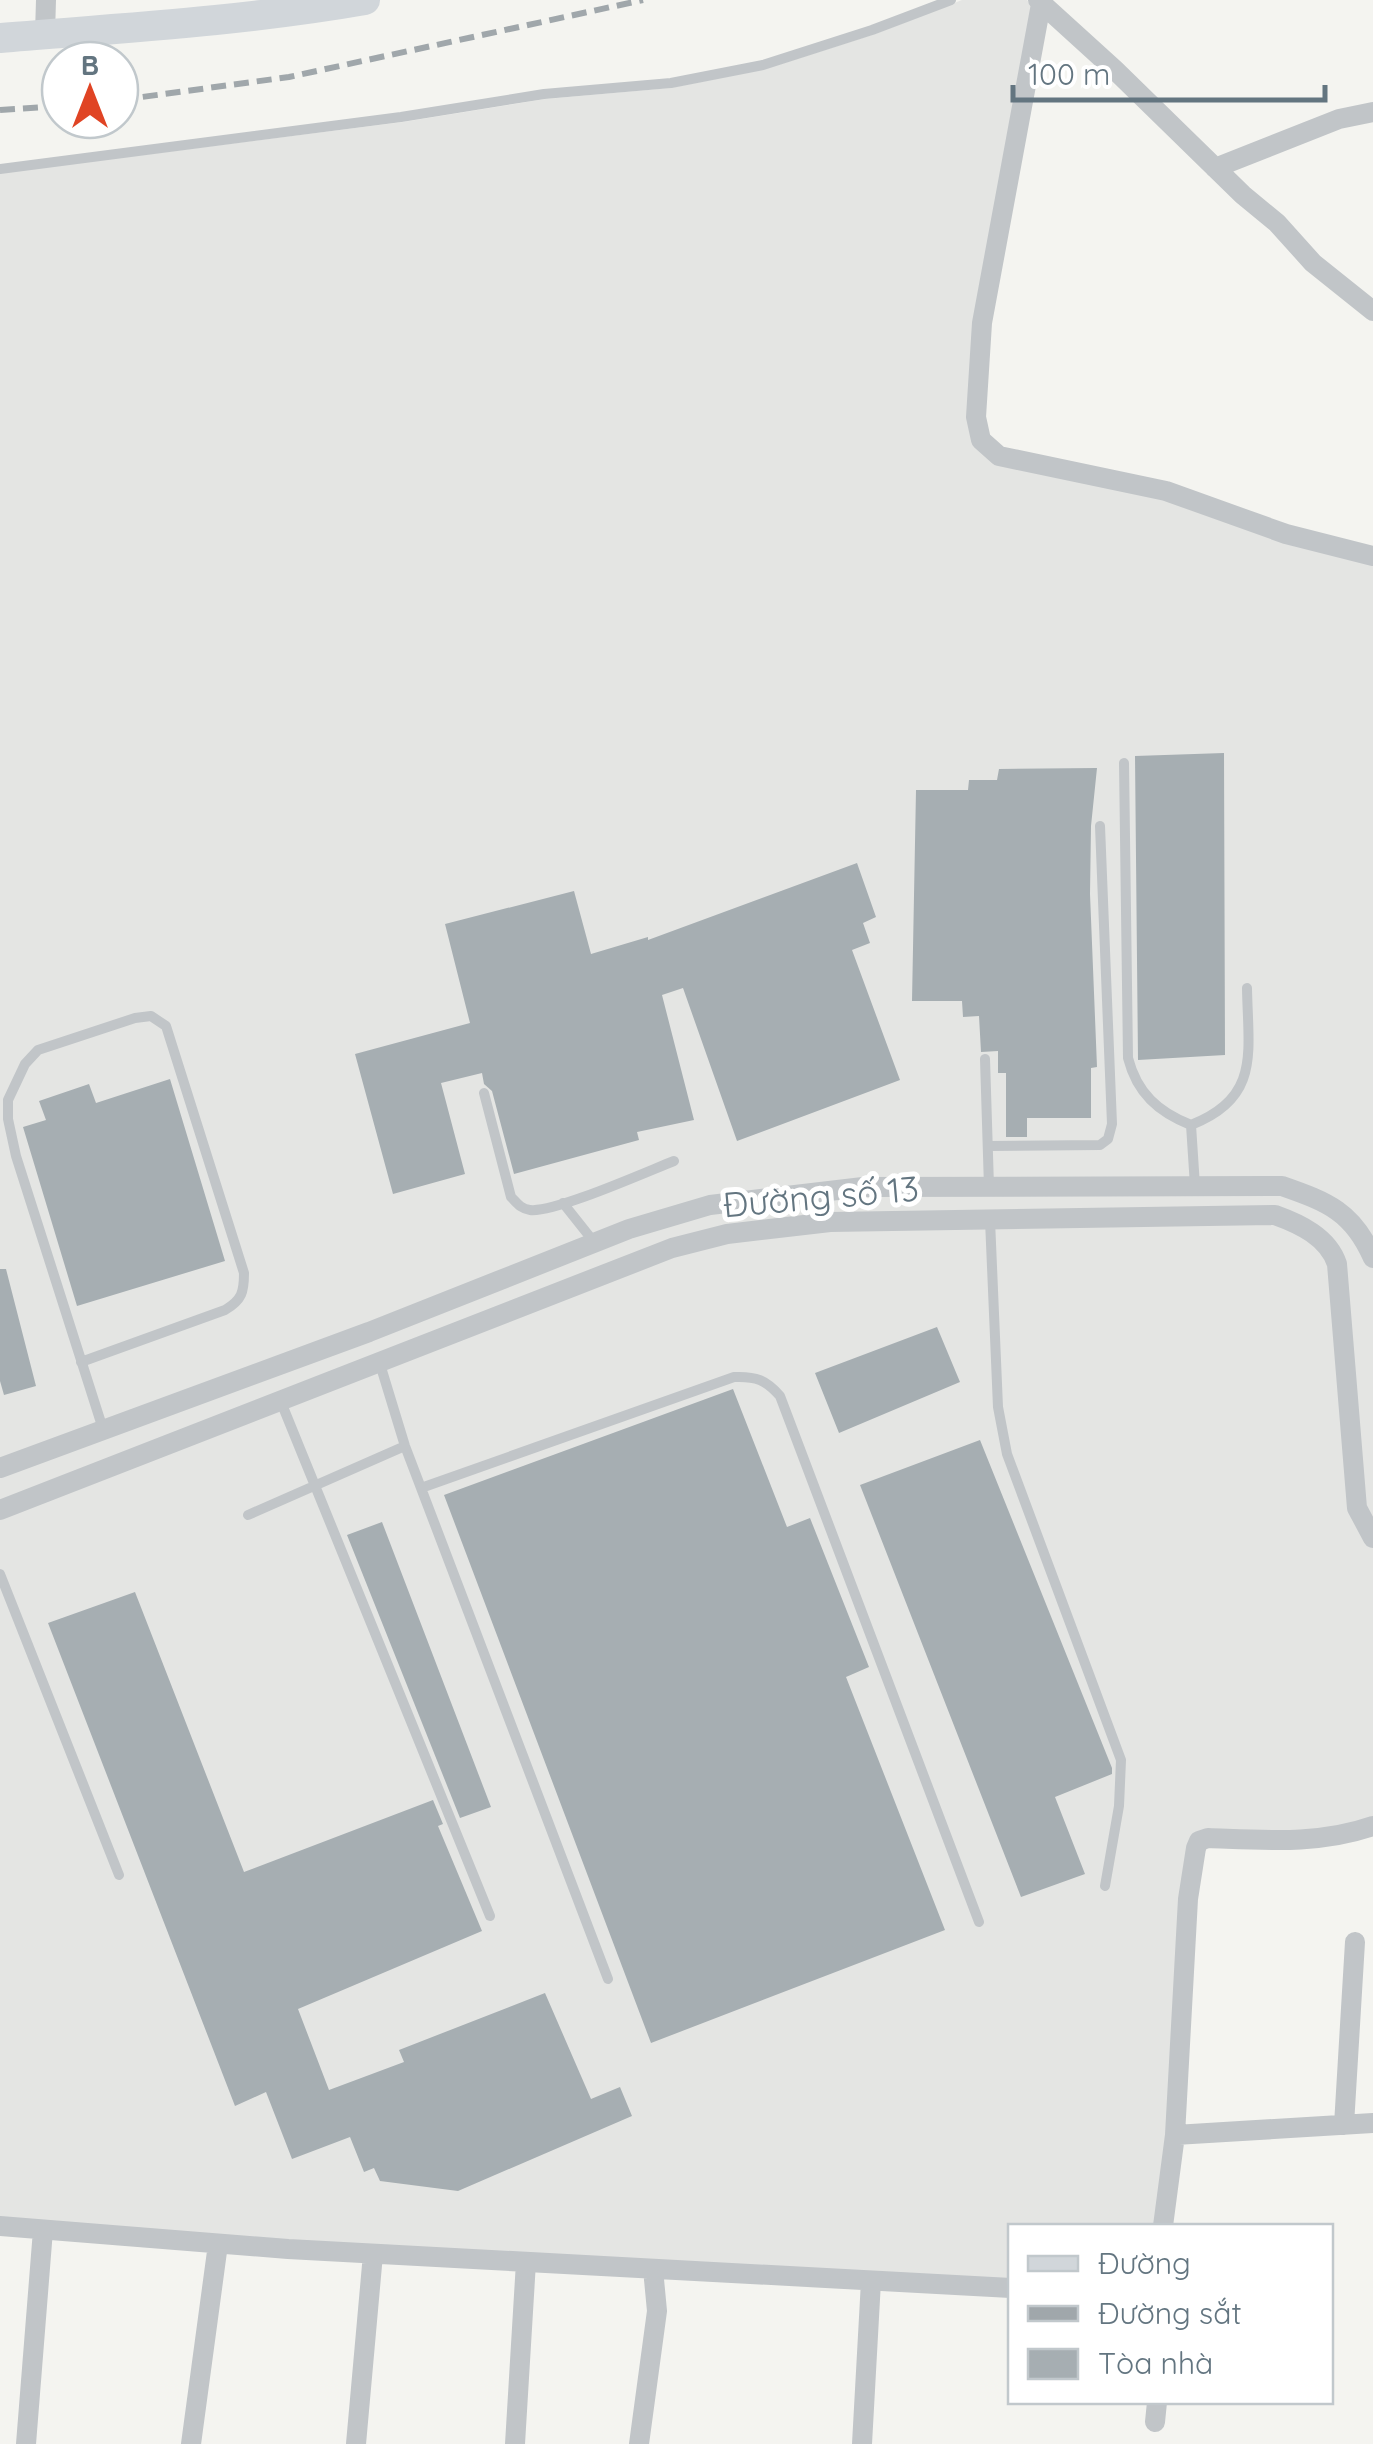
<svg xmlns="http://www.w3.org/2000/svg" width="1373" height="2444" font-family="Quicksand,sans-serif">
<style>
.built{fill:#e4e5e3}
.building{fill:#a6aeb2}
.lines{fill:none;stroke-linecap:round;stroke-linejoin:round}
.lane{stroke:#c1c5c8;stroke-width:10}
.street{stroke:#c1c5c8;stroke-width:20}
.secondary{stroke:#d1d6da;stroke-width:30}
.rail{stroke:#a0a7ab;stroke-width:6;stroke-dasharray:15 8;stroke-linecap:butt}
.labels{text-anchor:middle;stroke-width:10;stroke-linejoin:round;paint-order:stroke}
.street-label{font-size:35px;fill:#637580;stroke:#fff}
</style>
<rect width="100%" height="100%" fill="#f4f4f0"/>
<!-- built -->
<path class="built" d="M962,0h65l6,7 -59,437 191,54 208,66v1252l-4,4 -34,11 -133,1 -34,304 -14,90h-143l-1,55 -722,-39 -288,-23v-2046l403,-51 142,-23 125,-11 95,-19 110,-35z"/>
<!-- building -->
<path class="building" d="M1224,753l1,302 -87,5 -3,-304z
M1097,768l-6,58 -1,68 7,173 -6,1v50h-64v19h-21v-64h-8v-22l-17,1 -2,-36 -16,1 -1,-16h-50l4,-211h52l1,-10h28l2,-11z
M857,863l19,54 -13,6 7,20 -18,7 48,130 -163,61 -54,-153 -21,7 32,125 -57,12 2,8 -125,34 -22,-83 -8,-7 -2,-11 -41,10 24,91 -72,20 -38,-140 115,-31 -25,-99 129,-33 17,63 57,-17v3z
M170,1079l55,182 -148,45 -54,-179 23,-7 -7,-19 50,-17 7,19z
M0,1269h6l30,117 -32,9 -4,-14z
M937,1327l23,55 -121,51 -24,-60z
M733,1389l54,138 23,-9 59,149 -23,10 99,253 -294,113 -207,-548z
M980,1440l132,328v6l-57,23 30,77 -64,23 -161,-412z
M382,1522l109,285 -31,11 -113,-283z
M135,1592l109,280 189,-72 10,24 -5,2 44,105 -184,78 31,81 75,-28 -5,-12 146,-57 46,106 29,-12 12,29 -174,75 -78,-10 -6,-13 -10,4 -14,-35 -58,22 -26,-67 -31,14 -187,-483z"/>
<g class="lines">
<!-- lane -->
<path class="lane" d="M0,169l401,-52 143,-23 127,-11 92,-18 109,-35 79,-30
M1124,763l4,295c9,35 30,54 63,67 70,-27 57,-73 56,-137
M985,1059l4,128
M484,1093l27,104c6,6 10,12 19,13 24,3 116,-38 144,-49
M1191,1125l4,61
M989,1146l111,-1 8,-6 4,-15 -12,-298
M563,1203l31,39
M990,1220l8,187 9,47 114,306 -2,46 -14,80
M81,1362l144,-52c17,-10 19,-18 19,-37l-78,-247 -15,-10 -16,2 -97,32 -13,14 -17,36v19l8,37 87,273
M380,1364l25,82 203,533
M281,1402l209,514
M421,1488l313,-111c22,-1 32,3 46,19l199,526
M248,1515l157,-69
M0,1574l119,301"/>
<!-- street -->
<path class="street" d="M1038,0l77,70 128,125 34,28 36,40 60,48
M1041,4l-59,319 -6,94 5,23 18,16 167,35 120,43 87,22
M45,34l1,-34
M1215,168l124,-49 34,-7
M0,1468l369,-136 260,-103 81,-24 153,-18 419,-1c46,16 71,26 91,72
M0,1510l672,-262 55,-14 103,-12 445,-7c25,9 53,22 62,49l20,244 16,30
M1344,2125l11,-183
M1175,2135l198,-12
M0,2226l288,23 723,39
M1163,2226l12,-91 13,-236 8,-51 3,-7 9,-3c56,2 111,7 165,-12
M1155,2422l2,-20
M26,2444l17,-214
M191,2444l27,-200
M356,2444l17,-190
M515,2444l11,-182
M639,2444l18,-133 -4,-42
M862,2444l9,-163"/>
<!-- secondary -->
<path class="secondary" d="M0,38c122,-10 245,-17 365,-38"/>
<!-- rail -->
<path class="rail" d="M120,100l169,-23 354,-77
M0,110l60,-4"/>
</g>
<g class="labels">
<!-- street labels -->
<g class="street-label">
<text transform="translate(821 1197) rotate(-5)" y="12">Đường số 13</text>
</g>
</g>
<!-- legend -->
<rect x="1008" y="2224" width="325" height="180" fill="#ffffff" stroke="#c1c8cc" stroke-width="2.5"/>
<rect x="1028" y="2256" width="50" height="15" fill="#d1d6da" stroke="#c1c8cc" stroke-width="2.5"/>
<text x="1098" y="2274" font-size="30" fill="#637580">Đường</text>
<rect x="1028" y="2306" width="50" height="15" fill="#a0a7ab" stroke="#c1c8cc" stroke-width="2.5"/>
<text x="1098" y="2324" font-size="30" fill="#637580">Đường sắt</text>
<rect x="1028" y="2349" width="50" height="30" fill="#a6aeb2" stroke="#c1c8cc" stroke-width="2.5"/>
<text x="1098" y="2374" font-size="30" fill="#637580">Tòa nhà</text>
<!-- north arrow -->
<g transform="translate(90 90)"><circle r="48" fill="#ffffff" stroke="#c1c8cc" stroke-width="2.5"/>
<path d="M0-8L18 38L0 25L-18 38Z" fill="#e04424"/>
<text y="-15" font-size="28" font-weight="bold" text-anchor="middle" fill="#637580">B</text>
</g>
<!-- scale -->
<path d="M1013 85v15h312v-15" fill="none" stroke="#637580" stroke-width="5"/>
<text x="1028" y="85" font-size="30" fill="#637580" stroke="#ffffff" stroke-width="8" paint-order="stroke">100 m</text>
</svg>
